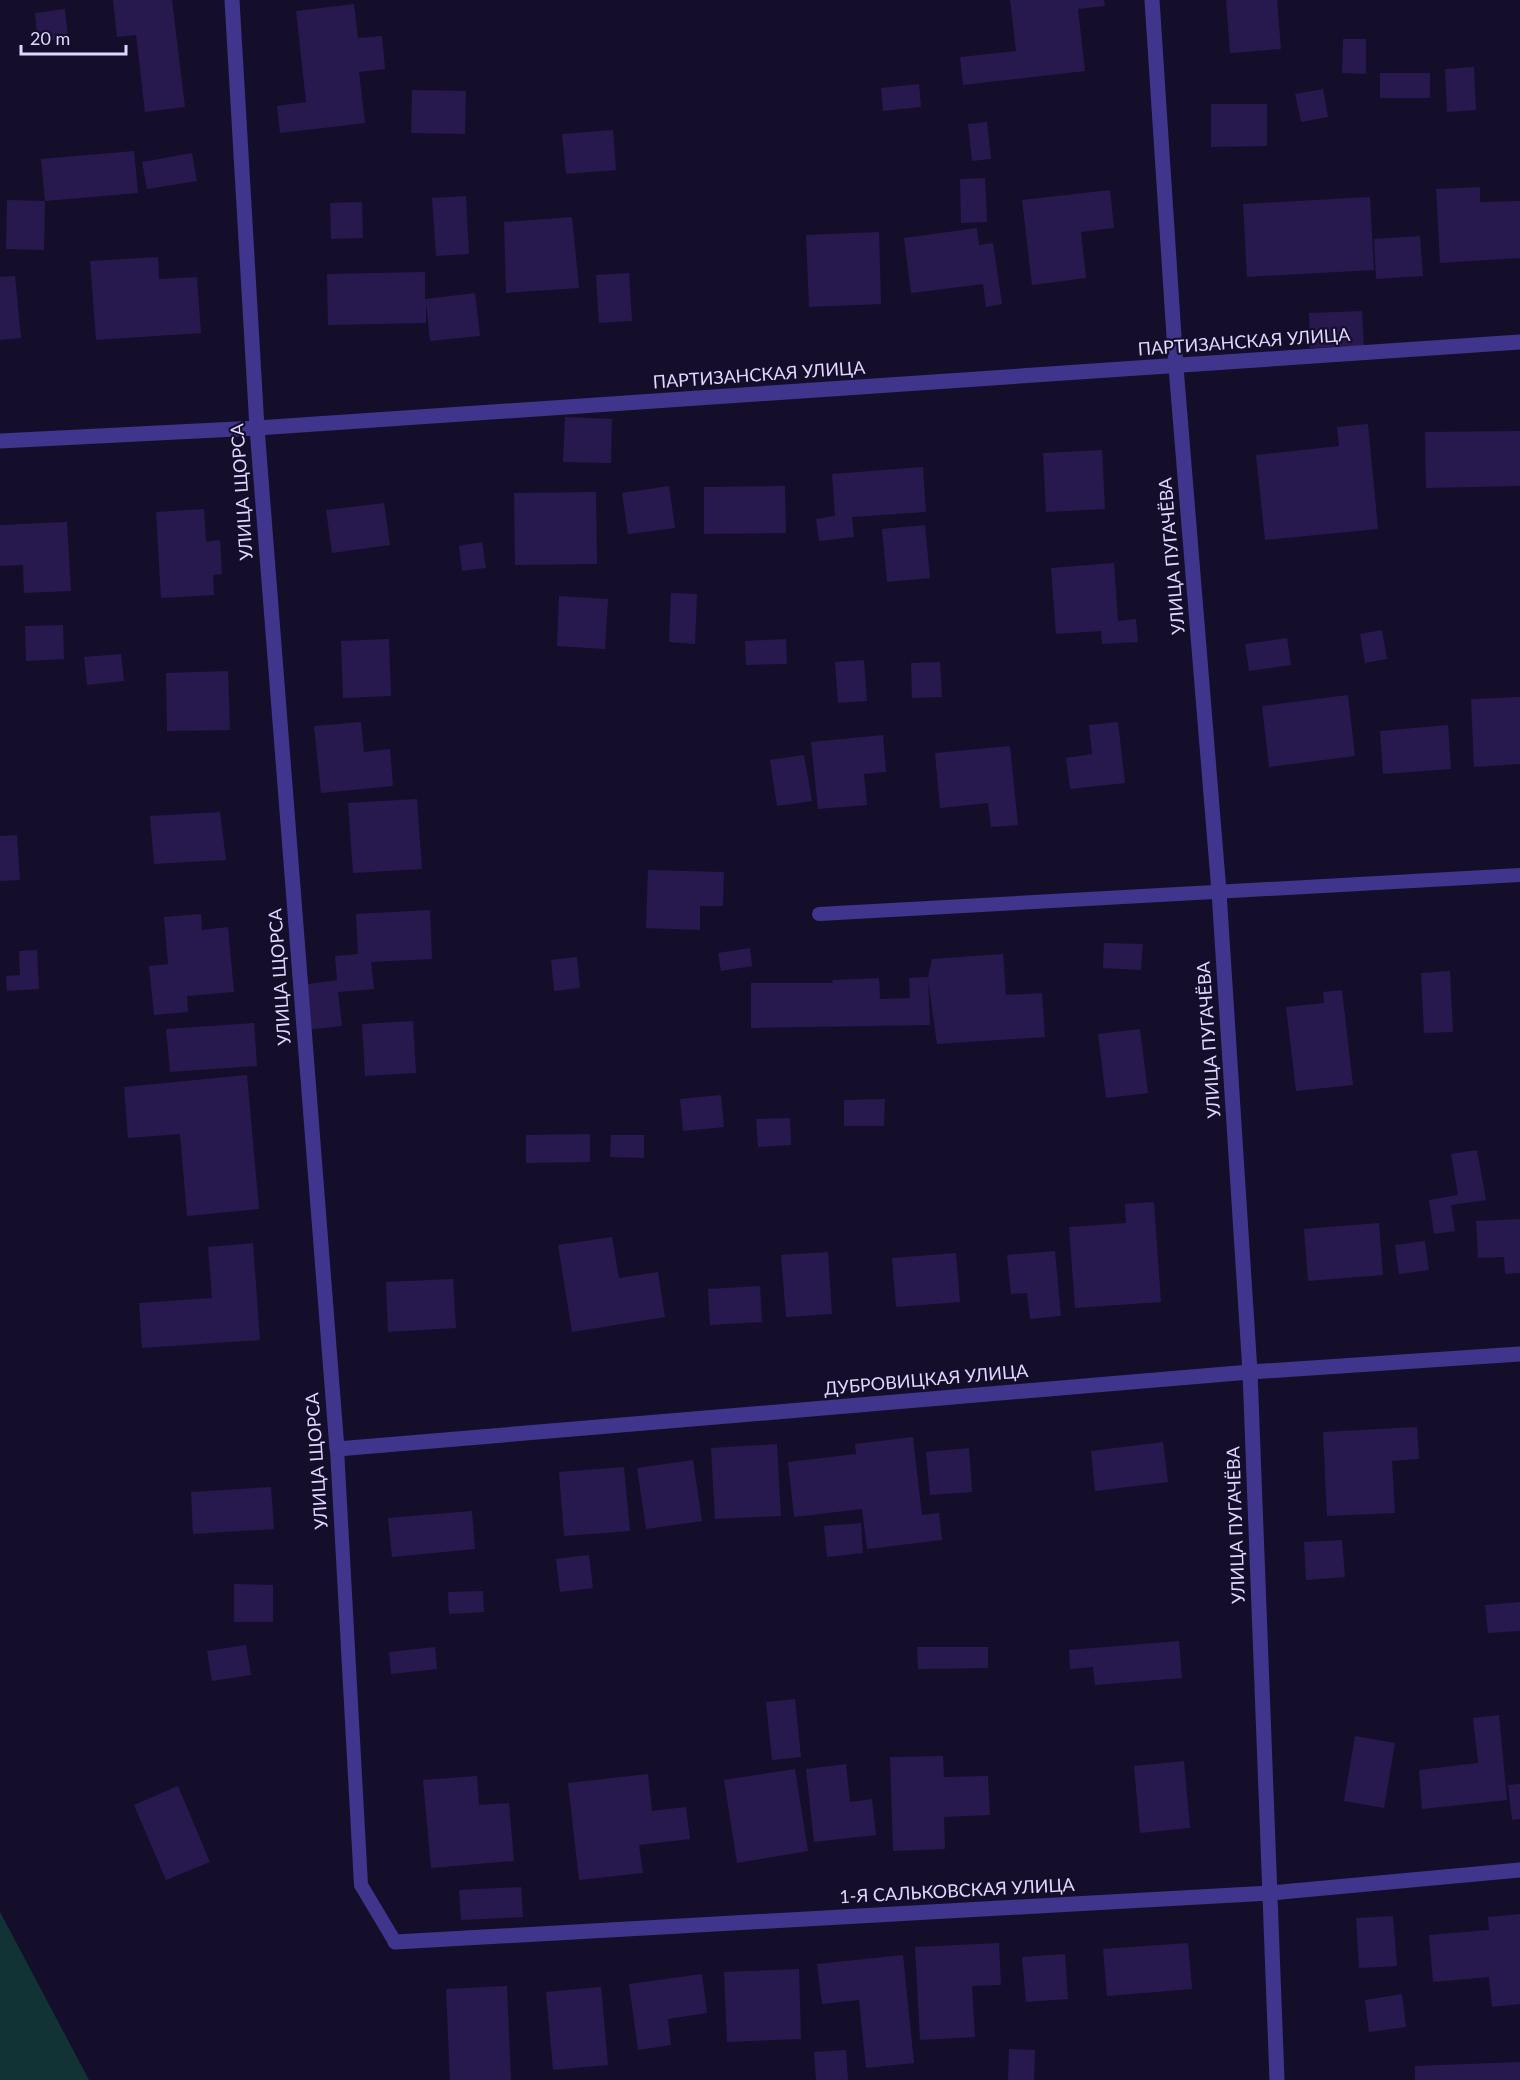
<svg xmlns="http://www.w3.org/2000/svg" width="1520" height="2080" font-family="Lato,sans-serif">
<style>
.grass{fill:#113335}
.building{fill:#27194d}
.lines{fill:none;stroke-linecap:round;stroke-linejoin:round}
.lane{stroke:#40358d;stroke-width:14}
.street{stroke:#40358d;stroke-width:15}
.labels{text-anchor:middle;stroke-width:4.5;stroke-linejoin:round;paint-order:stroke}
.street-label{font-size:18px;fill:#dfd7ff;stroke:#150e2a}
</style>
<rect width="100%" height="100%" fill="#150e2a"/>
<!-- grass -->
<path class="grass" d="M0,1912l89,168h-89z"/>
<!-- building -->
<path class="building" d="M113,0h59l13,107 -40,5 -9,-77 -19,2z
M1010,0h94l1,6 -27,3 7,62 -122,14 -3,-28 56,-6z
M1226,0h51l4,49 -51,4z
M354,4l4,34 24,-2 3,33 -26,3 6,51 -85,10 -3,-27 29,-4 -10,-91z
M65,9l3,30 -30,3 -3,-29z
M1343,39h23v35l-24,-1z
M1474,67l2,43 -29,2 -2,-43z
M1380,73h50v25h-50z
M919,84l2,23 -38,4 -2,-23z
M1323,89l5,28 -27,5 -6,-28z
M412,90l54,1 -1,43 -54,-1z
M1211,104h56v42l-56,1z
M987,122l4,37 -19,2 -4,-37z
M613,130l3,40 -50,4 -4,-40z
M134,151l4,42 -93,8 -4,-42z
M192,153l5,28 -50,8 -5,-27z
M985,178l2,44 -26,1 -1,-44z
M1480,187v15l40,-1v57l-80,5 -4,-74z
M1110,190l4,38 -33,4 5,46 -54,7 -10,-85z
M466,196l3,58 -33,2 -4,-58z
M1370,197l4,73 -127,7 -4,-73z
M7,200l38,1 -1,49 -38,-1z
M362,202l1,36 -32,1 -1,-36z
M572,217l7,71 -73,5 -2,-71z
M977,228l2,17 14,-2 9,61 -16,3 -3,-23 -72,9 -7,-55z
M879,232l2,72 -72,3 -3,-72z
M1420,236l3,40 -47,3 -2,-40z
M158,257l1,22 38,-2 4,56 -105,7 -6,-79z
M425,272v27l50,-6 5,43 -50,5 -4,-39v21l-98,2 -1,-51z
M629,273l3,48 -33,2 -3,-48z
M15,276l6,62 -21,2v-63z
M1362,311l2,35 -54,2 -1,-35z
M565,417l47,2 -1,44 -48,-1z
M1368,424l10,105 -113,11 -9,-85 83,-9 -2,-19z
M1520,431v55l-94,2 -1,-56z
M1102,450l3,59 -59,3 -3,-59z
M923,467l3,45 -74,5 2,20 -35,4 -3,-22 19,-3 -3,-42z
M669,486l6,42 -47,6 -6,-41z
M785,486l1,47 -82,1v-47z
M596,492l1,72 -82,1 -1,-72z
M384,503l6,42 -58,8 -6,-43z
M204,509l2,33 14,-2 2,34 -9,1 1,20 -53,3 -5,-86z
M67,522l4,69 -47,2 -1,-28 -23,1v-41z
M925,525l5,53 -43,4 -5,-53z
M482,542l4,26 -24,3 -3,-25z
M1114,563l4,58 18,-2 2,23 -36,2 -1,-13 -45,3 -5,-66z
M671,593l26,1 -2,50 -26,-2z
M559,596l49,3 -3,50 -48,-3z
M63,625l1,34 -38,2 -1,-35z
M1382,630l5,29 -22,4 -5,-29z
M1287,638l4,27 -42,6 -4,-27z
M389,639l2,57 -48,2 -2,-57z
M786,639l1,25 -41,1 -1,-24z
M121,654l3,27 -37,4 -3,-28z
M864,660l3,41 -29,2 -3,-41z
M940,662l2,35 -30,1 -1,-35z
M228,671l2,59 -63,1 -1,-58z
M1348,695l7,61 -86,11 -7,-61z
M1520,697v67l-46,3 -3,-68z
M361,722l3,30 26,-3 3,37 -72,7 -7,-67z
M1118,722l7,61 -55,6 -4,-31 26,-4 -3,-29z
M1448,725l3,44 -68,5 -3,-43z
M883,735l3,37 -22,2 3,31 -49,4 -7,-67z
M1010,746l8,79 -27,2 -3,-24 -48,5 -5,-55z
M804,755l8,46 -35,5 -7,-46z
M417,799l5,70 -69,4 -5,-70z
M220,812l6,48 -72,4 -4,-48z
M17,835l3,45 -20,1v-45z
M648,870l76,2 -1,34h-23v24l-54,-2z
M430,910l2,49 -61,3 3,27 -36,3 4,34 -36,4 -5,-45 36,-5 -2,-24 23,-2 -2,-40z
M201,914l1,16 26,-3 6,65 -47,4 1,16 -34,3 -5,-49 19,-2 -4,-47z
M1104,943l39,1 -2,26 -38,-2z
M750,948l2,18 -31,5 -3,-18z
M37,950l2,39 -32,2 -1,-15 14,-1 -1,-24z
M1003,954l3,41 36,-2 3,44 -108,7 -9,-65 2,46 -179,3v-45h82l-1,-3 47,-2 1,21 30,-1 -1,-20 19,-1 4,-18z
M577,957l3,31 -26,3 -3,-31z
M1450,971l3,61 -29,1 -3,-60z
M1342,990l11,95 -57,6 -10,-84 38,-4 -1,-11z
M413,1021l3,52 -51,3 -3,-52z
M254,1023l3,43 -87,6 -4,-43z
M1140,1029l8,64 -42,5 -8,-64z
M247,1075l12,134 -72,7 -7,-82 -52,4 -4,-51z
M721,1095l3,32 -41,4 -3,-32z
M885,1099l-1,27h-40v-26z
M790,1118l1,27 -33,2 -2,-28z
M590,1134v28l-64,1v-28z
M611,1135h33v23l-34,-1z
M1477,1150l9,50 -35,5 4,26 -21,3 -5,-34 29,-5 -7,-41z
M1154,1202l7,100 -86,6 -6,-81 57,-4 -1,-19z
M1520,1219v54l-15,1 -1,-17 -26,1 -2,-37z
M1379,1223l4,52 -75,6 -4,-52z
M612,1237l7,41 39,-6 7,45 -93,15 -14,-87z
M1425,1241l4,29 -30,4 -4,-29z
M253,1243l7,97 -118,8 -3,-45 73,-5 -4,-51z
M1055,1251l6,65 -31,3 -3,-26 -16,1 -4,-39z
M828,1252l4,62 -46,3 -5,-62z
M956,1253l4,49 -64,5 -4,-49z
M453,1279l3,49 -68,4 -2,-50z
M760,1286l2,36 -52,3 -2,-36z
M1417,1427l2,32 -27,2 3,52 -68,3 -4,-84z
M913,1437l9,78 17,-2 3,27 -75,9 -5,-40 -68,8 -6,-55 68,-8 -1,-10z
M1163,1442l5,40 -73,9 -4,-40z
M777,1444l4,72 -66,3 -4,-71z
M969,1448l3,44 -42,3 -4,-43z
M693,1460l9,61 -56,8 -9,-61z
M624,1467l6,64 -66,5 -5,-64z
M271,1487l3,42 -81,5 -2,-42z
M472,1511l3,38 -83,8 -4,-39z
M861,1523l2,30 -36,4 -3,-31z
M1342,1540l3,37 -39,3 -2,-38z
M589,1555l4,33 -33,4 -4,-33z
M234,1584l39,1v37h-39z
M483,1591l1,21 -35,2 -1,-22z
M1520,1602v29l-32,2 -3,-28z
M1179,1641l3,37 -87,7 -2,-18 -23,2 -1,-19z
M246,1645l5,30 -39,6 -5,-30z
M435,1647l2,22 -46,5 -2,-22z
M917,1647h71v21l-70,1z
M795,1699l6,58 -29,3 -6,-58z
M1499,1715l8,85 -85,9 -3,-39 59,-7 -5,-45z
M1355,1736l40,7 -11,65 -40,-7z
M943,1756l1,21 44,-1 2,39 -46,2 1,32 -52,2 -3,-94z
M1184,1761l6,67 -50,5 -6,-67z
M846,1764l4,38 22,-3 4,36 -62,7 -8,-73z
M795,1769l13,82 -71,12 -13,-83z
M648,1774l4,37 34,-4 4,32 -51,6 4,28 -64,7 -11,-97z
M477,1776l2,29 30,-2 5,58 -83,7 -8,-88z
M1520,1784v35l-8,1 -4,-35z
M178,1786l32,76 -44,18 -32,-75z
M521,1887l2,30 -62,3 -2,-30z
M1520,1914v90l-28,3 -3,-30 -56,5 -4,-47 60,-5 -1,-13z
M1393,1916l4,50 -38,2 -3,-50z
M999,1943l2,42 -29,1 3,51 -55,3 -5,-93z
M1188,1943l4,46 -85,7 -4,-47z
M1065,1954l3,45 -42,3 -4,-45z
M903,1955l11,108 -48,5 -7,-68 -37,4 -5,-40z
M799,1969l2,70 -74,3 -3,-70z
M702,1974l5,39 -39,6 3,26 -33,5 -9,-66z
M507,1986l4,94h-61l-4,-91z
M601,1987l7,78 -55,5 -7,-78z
M1402,1994l4,33 -37,5 -4,-32z
M1009,2049l26,1 -1,30h-26z
M846,2050l2,30h-32l-2,-28z
M1520,2062v18h-105v-14z"/>
<g class="lines">
<!-- lane -->
<path class="lane" d="M819,914l701,-39
M337,1449l24,436 34,57"/>
<!-- street -->
<path class="street" d="M232,0l25,428 80,1021 913,-77 270,-18
M1152,0l24,367 43,525 31,480 27,708
M0,441l257,-13 1263,-86
M395,1942l875,-49 250,-23"/>
</g>
<g class="labels">
<!-- street labels -->
<g class="street-label">
<text transform="translate(1244 342) rotate(-4)" y="6">ПАРТИЗАНСКАЯ УЛИЦА</text>
<text transform="translate(759 375) rotate(-4)" y="6">ПАРТИЗАНСКАЯ УЛИЦА</text>
<text transform="translate(242 492) rotate(-94)" y="6">УЛИЦА ЩОРСА</text>
<text transform="translate(1172 556) rotate(-95)" y="6">УЛИЦА ПУГАЧЁВА</text>
<text transform="translate(280 977) rotate(-94)" y="6">УЛИЦА ЩОРСА</text>
<text transform="translate(1209 1040) rotate(-94)" y="6">УЛИЦА ПУГАЧЁВА</text>
<text transform="translate(926 1380) rotate(-5)" y="6">ДУБРОВИЦКАЯ УЛИЦА</text>
<text transform="translate(317 1461) rotate(-94)" y="6">УЛИЦА ЩОРСА</text>
<text transform="translate(1236 1525) rotate(-92)" y="6">УЛИЦА ПУГАЧЁВА</text>
<text transform="translate(957 1891) rotate(-3)" y="6">1-Я САЛЬКОВСКАЯ УЛИЦА</text>
</g>
</g>
<!-- scale -->
<path d="M21 45v9h105v-9" fill="none" stroke="#dfd7ff" stroke-width="3"/>
<text x="30" y="45" font-size="18" fill="#dfd7ff" stroke="#150e2a" stroke-width="4.5" paint-order="stroke">20 m</text>
</svg>
